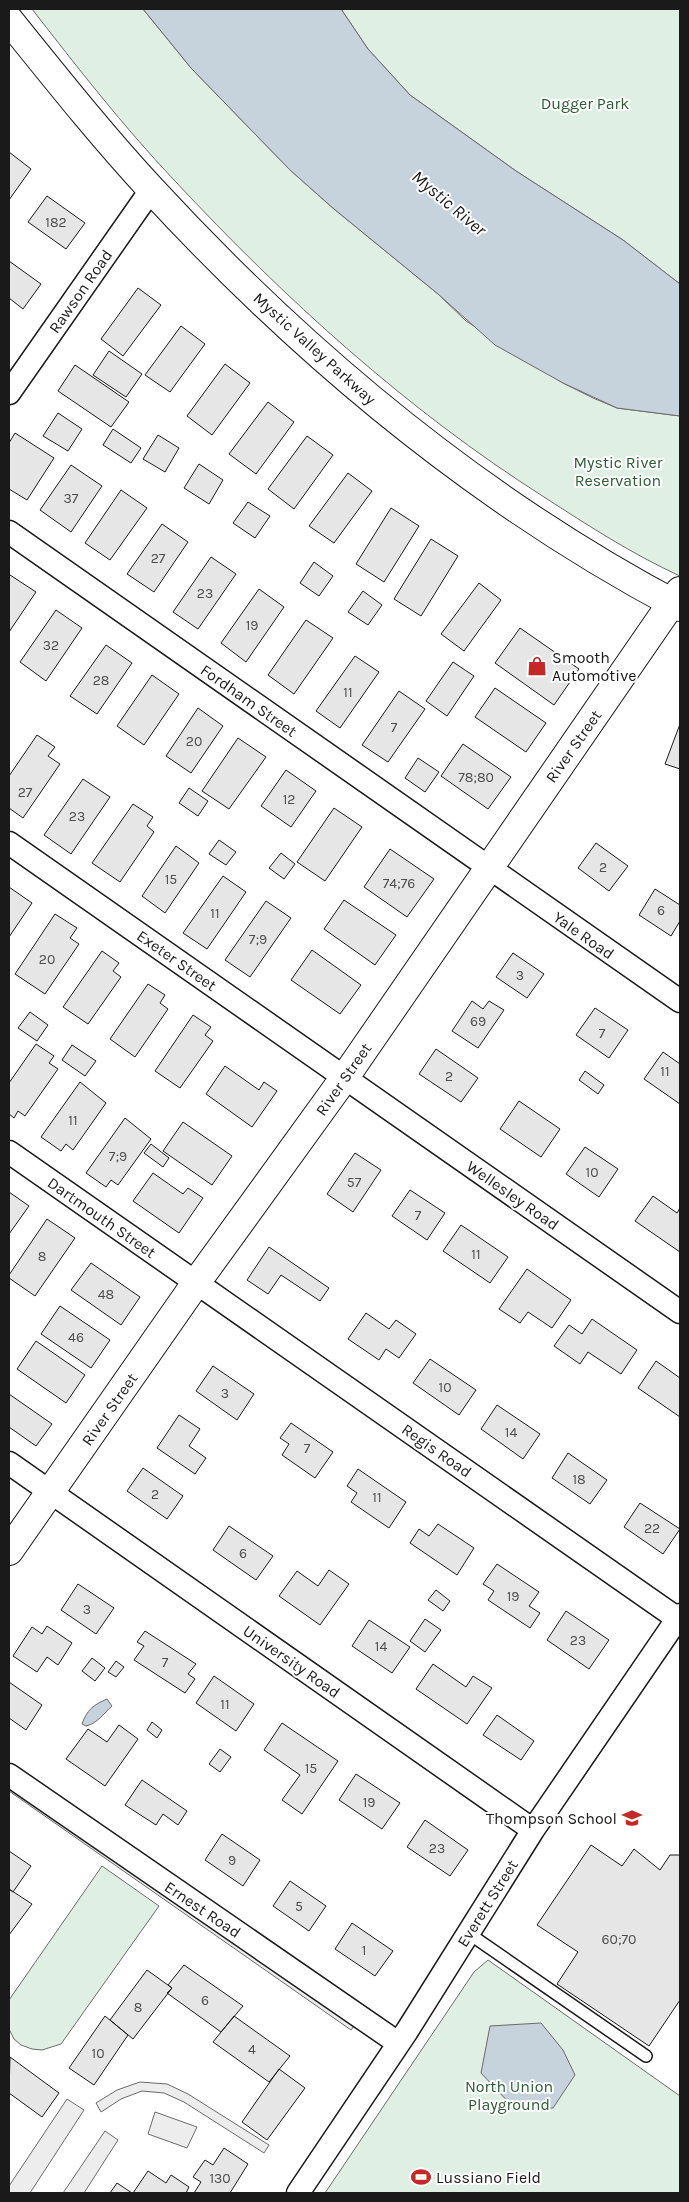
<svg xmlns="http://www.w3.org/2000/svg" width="689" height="2202" font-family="Karla,sans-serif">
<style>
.green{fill:#e0efe3;stroke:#6a6a6a}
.parking{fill:#ededed;stroke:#6a6a6a}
.water{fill:#c6d2dc;stroke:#6a6a6a}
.building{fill:#e6e6e6;stroke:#1a1a1a}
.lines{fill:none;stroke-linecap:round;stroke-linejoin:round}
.service-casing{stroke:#1a1a1a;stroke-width:14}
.minor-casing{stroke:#1a1a1a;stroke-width:25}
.tertiary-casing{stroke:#1a1a1a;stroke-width:30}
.secondary-casing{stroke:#1a1a1a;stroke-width:30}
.service{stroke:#fff;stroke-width:11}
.minor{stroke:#fff;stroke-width:22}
.tertiary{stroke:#fff;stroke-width:28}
.secondary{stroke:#fff;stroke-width:28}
.labels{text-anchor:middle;stroke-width:4;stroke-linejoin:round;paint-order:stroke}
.number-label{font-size:14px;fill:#4d4d4d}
.park-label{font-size:16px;fill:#2b5a34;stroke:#fff}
.street-label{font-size:16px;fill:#1a1a1a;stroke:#fff}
.poi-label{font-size:16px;fill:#1a1a1a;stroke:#fff;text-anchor:start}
.water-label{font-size:18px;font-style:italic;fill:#1a1a1a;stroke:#fff}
</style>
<rect width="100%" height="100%" fill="#fff"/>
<!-- green -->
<path class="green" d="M32,9h111l48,59 99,102 44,39 104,85 28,27 97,62 30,15 24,10 63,8v160c-48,-22 -91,-50 -136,-79 -137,-87 -259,-198 -370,-317 -51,-54 -97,-113 -142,-171z
M341,9h339v275l-57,-44 -107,-69 -106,-76 -42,-46z
M102,1866l57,40 -98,138 -19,6 -10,-1 -11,-4 -7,-6 -5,-10v-29z
M488,1960l192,136v97h-355l149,-221z"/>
<!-- parking -->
<path class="parking" d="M9,1776l349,244 -7,10 -342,-239z
M140,2082l27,2 21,10 81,51 -5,8 -80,-51 -20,-9 -22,-2 -21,8 -20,13 -5,-9 21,-13z
M67,2099l17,11 -54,83h-21v-7z
M155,2112l42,15 -10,21 -39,-14z
M105,2131l13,9 -34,53h-21z"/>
<!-- water -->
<path class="water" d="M143,9h198l27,40 42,46 106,76 107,69 57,44v132l-63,-8 -54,-25 -68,-38 -57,-51 -104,-85 -44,-39 -99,-102z
M107,1699l5,7c-9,8 -14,17 -26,20l-4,-2c5,-14 11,-19 25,-25z
M541,2023l22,27 12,25 -22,33 -40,-1 -32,-34 9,-47z"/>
<!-- building -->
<path class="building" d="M9,152l22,17 -22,31z
M47,196l38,27 -19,26 -38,-27z
M9,261l32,23 -18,25 -14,-11z
M138,288l23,17 -38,51 -22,-17z
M181,326l24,18 -35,48 -25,-17z
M109,351l33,23 -16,23 -33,-22z
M225,364l25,19 -38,52 -25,-19z
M75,365l54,37 -18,25 -53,-36z
M268,402l26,20 -38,52 -27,-20z
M58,413l24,16 -14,22 -25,-15z
M113,429l28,19 -10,15 -28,-18z
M15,433l39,25 -27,42 -18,-11v-46z
M158,435l21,13 -14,24 -22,-13z
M307,436l26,19 -39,54 -26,-20z
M199,464l24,16 -14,24 -25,-16z
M71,465l31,21 -31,46 -31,-22z
M348,473l24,18 -38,52 -25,-17z
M121,490l26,18 -37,52 -25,-17z
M248,502l22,14 -15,22 -22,-15z
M391,508l28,18 -35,56 -28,-18z
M162,524l26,18 -34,50 -27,-18z
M431,539l27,17 -37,60 -27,-17z
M211,557l25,17 -38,55 -25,-17z
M314,562l19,14 -14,20 -19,-13z
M10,575l26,17 -27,40v-55z
M479,583l22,17 -37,51 -23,-17z
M259,589l25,18 -38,55 -25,-19z
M363,591l19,14 -14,20 -20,-13z
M56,610l26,18 -36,53 -26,-19z
M306,620l27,18 -39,56 -26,-19z
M520,628l59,41 -25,36 -59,-42z
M106,645l26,18 -35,51 -27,-18z
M355,656l24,16 -39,56 -24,-17z
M453,662l21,14 -27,40 -21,-15z
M152,675l27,19 -35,51 -27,-19z
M495,688l51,35 -20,29 -51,-35z
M399,691l26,18 -37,53 -26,-17z
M198,708l25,18 -32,47 -25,-17z
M680,724v45l-15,-5z
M37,735l18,12 -7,9 12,8 -37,54 -14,-10v-32z
M238,738l28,19 -37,52 -27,-18z
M463,744l48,33 -23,32 -47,-33z
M418,758l21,14 -14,20 -20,-14z
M286,770l30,21 -25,36 -30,-21z
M83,779l27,18 -39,57 -27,-19z
M189,788l19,13 -10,15 -19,-13z
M133,804l20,13 -6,9 7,6 -34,50 -28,-19z
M334,808l28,19 -37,54 -28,-19z
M219,840l17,12 -10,13 -17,-11z
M596,843l32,23 -19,25 -31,-23z
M176,846l23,17 -34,50 -23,-17z
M390,849l44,30 -27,38 -43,-30z
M281,853l14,11 -11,15 -15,-11z
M223,876l23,16 -39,57 -24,-16z
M9,887l23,16 -23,34z
M655,889l25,16v16l-9,15 -32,-21z
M344,900l52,35 -21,30 -51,-36z
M266,901l25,17 -41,59 -25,-17z
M55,914l22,14 -7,10 9,6 -34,50 -30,-20z
M312,950l49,35 -21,29 -49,-34z
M102,951l17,12 -6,8 8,6 -33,47 -25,-17z
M513,953l31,21 -17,24 -31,-21z
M148,984l17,11 -5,8 8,6 -33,48 -25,-18z
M472,1001l11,8 6,-8 15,9 -26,38 -26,-17z
M595,1008l33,22 -19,28 -33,-23z
M30,1012l18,13 -11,16 -19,-13z
M193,1015l18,12 -6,8 8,6 -33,47 -25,-17z
M36,1044l18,12 -5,7 9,6 -33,47 -7,-5 -4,7 -5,-4v-31z
M72,1045l24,16 -11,15 -23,-16z
M436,1049l42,29 -17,24 -42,-28z
M663,1052l17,12v40l-36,-25z
M225,1066l34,24 5,-8 13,9 -25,36 -46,-33z
M585,1071l19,14 -6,9 -19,-14z
M80,1082l26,21 -33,47 -7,-6 -5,7 -20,-14z
M519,1101l41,28 -19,28 -41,-28z
M125,1118l26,21 -33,46 -7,-5 -5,7 -20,-14z
M183,1122l49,34 -20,29 -49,-34z
M151,1144l18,14 -6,9 -19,-14z
M585,1147l33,22 -19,28 -33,-23z
M355,1153l26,17 -28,42 -26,-18z
M153,1173l30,21 5,-6 15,10 -24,35 -46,-32z
M410,1190l35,23 -18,27 -35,-24z
M9,1192l20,14 -20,28z
M653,1196l24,17 3,-5v44l-45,-31z
M47,1219l28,19 -40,58 -26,-18v-3z
M461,1225l47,32 -18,26 -47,-32z
M269,1247l60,41 -9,13 -39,-26 -13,19 -21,-14z
M91,1263l49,34 -19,28 -50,-35z
M527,1269l44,31 -19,28 -24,-16 -8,11 -21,-14z
M60,1306l50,34 -19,28 -50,-34z
M366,1313l23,16 7,-9 20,14 -17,24 -13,-9 -7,11 -31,-21z
M592,1319l45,31 -16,24 -33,-22 -8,12 -26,-18 15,-21 13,9z
M36,1341l49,34 -19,28 -49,-34z
M430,1359l46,31 -17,25 -46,-32z
M656,1361l24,17v39l-42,-29z
M213,1366l41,28 -17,26 -41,-29z
M9,1394l43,30 -16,22 -27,-19z
M497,1405l43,29 -17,25 -42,-30z
M179,1415l21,14 -11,17 17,12 -11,16 -38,-26z
M291,1423l42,29 -18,26 -33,-23 7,-11 -9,-6z
M568,1453l39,27 -17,24 -38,-26z
M143,1468l40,28 -16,23 -40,-28z
M358,1469l48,33 -17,26 -38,-26 6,-9 -10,-7z
M640,1503l40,26 -17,25 -39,-27z
M438,1524l36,24 -17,27 -47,-32 9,-14 10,7z
M229,1526l44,30 -17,24 -43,-30z
M497,1564l42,28 -10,14 11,7 -10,15 -42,-28 6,-9 -11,-7z
M329,1570l20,14 -29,41 -41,-29 18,-25 21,15z
M78,1584l36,24 -18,26 -35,-24z
M436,1590l14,11 -7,10 -15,-11z
M566,1611l43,29 -20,29 -42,-29z
M425,1619l16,11 -16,22 -15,-11z
M369,1620l41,27 -18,26 -40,-27z
M47,1626l25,17 -14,22 -11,-8 -10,15 -24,-16 19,-29 10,7z
M145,1631l51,33 -8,10 7,5 -10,14 -51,-33 10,-14 -7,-4z
M92,1658l13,10 -10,13 -13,-10z
M116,1661l8,6 -8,10 -8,-5z
M433,1664l33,23 7,-11 19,12 -25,36 -51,-35z
M214,1676l40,28 -18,27 -40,-28z
M9,1682l33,23 -16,25 -17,-12z
M497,1715l37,26 -13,19 -38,-25z
M152,1722l10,8 -5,8 -10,-8z
M282,1723l56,38 -36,53 -20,-14 18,-25 -36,-25z
M119,1725l19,14 -33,47 -39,-27 22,-30 19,13z
M220,1749l11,8 -11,15 -11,-8z
M356,1774l44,29 -18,26 -43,-29z
M142,1780l45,31 -9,14 -15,-11 -7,11 -31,-20z
M425,1820l43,30 -18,26 -43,-29z
M222,1834l38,26 -17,26 -38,-26z
M591,1845l31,21 12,-17 26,21 10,-15h10v145l-31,46 -92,-62 21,-32 -41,-27z
M9,1851l22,15 -18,26 -4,-3z
M290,1881l36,25 -17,25 -36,-25z
M9,1889l23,15 -23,31z
M352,1923l41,28 -18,25 -40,-27z
M184,1965l59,41 -22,26 -54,-39 5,-5 -4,-3z
M147,1970l25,18 -39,51 -23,-19z
M105,2016l23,19 -34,50 -25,-17z
M234,2016l56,40 -21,26 -56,-40z
M10,2057l49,36 -17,24 -33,-24z
M279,2069l26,19 -38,52 -25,-18z
M224,2148l24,16 -18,29h-36l7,-11 -8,-5 12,-17 8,5z
M148,2171l18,12 5,-8 18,12 -3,6h-53z
M117,2183l15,10h-22z"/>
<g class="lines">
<defs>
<path id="service" d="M468,1933l178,123"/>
<path id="minor" d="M9,393l142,-203
M9,532l671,469
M9,843l671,469
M9,1152l669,467
M9,1463l524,367
M9,1775l389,268
M298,2193l109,-162 126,-201 147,-215"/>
<path id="tertiary" d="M9,1551l187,-268 149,-206 335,-486"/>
<path id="secondary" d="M9,20c46,57 92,115 142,169 153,166 330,313 529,418"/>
</defs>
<!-- service casing -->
<use href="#service" class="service-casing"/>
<!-- minor casing -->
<use href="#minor" class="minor-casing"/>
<!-- tertiary casing -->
<use href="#tertiary" class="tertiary-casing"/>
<!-- secondary casing -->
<use href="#secondary" class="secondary-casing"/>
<!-- service -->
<use href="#service" class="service"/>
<!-- minor -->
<use href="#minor" class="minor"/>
<!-- tertiary -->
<use href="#tertiary" class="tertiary"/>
<!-- secondary -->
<use href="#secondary" class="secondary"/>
</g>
<!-- icons -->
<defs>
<symbol id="shop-bare" viewBox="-9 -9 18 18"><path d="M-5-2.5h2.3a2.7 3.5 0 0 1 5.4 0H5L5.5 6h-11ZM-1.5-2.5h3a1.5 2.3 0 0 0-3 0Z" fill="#c62828" stroke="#fff" stroke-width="2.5" paint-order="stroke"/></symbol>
<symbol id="school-bare" viewBox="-9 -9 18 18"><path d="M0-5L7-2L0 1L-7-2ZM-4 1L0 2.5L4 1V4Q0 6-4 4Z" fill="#c62828" stroke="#fff" stroke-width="2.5" paint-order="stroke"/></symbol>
<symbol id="stadium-bare" viewBox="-9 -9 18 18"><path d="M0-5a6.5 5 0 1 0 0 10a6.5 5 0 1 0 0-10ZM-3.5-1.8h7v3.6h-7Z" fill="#c62828" stroke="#fff" stroke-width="2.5" paint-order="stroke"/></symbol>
</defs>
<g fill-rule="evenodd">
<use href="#shop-bare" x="523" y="652" width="28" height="28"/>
<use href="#school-bare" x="618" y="1804" width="28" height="28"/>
<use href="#stadium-bare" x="407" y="2163" width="28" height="28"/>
</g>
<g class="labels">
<!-- number labels -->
<g class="number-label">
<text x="56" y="227">182</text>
<text x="71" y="503">37</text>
<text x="158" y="563">27</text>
<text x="205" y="598">23</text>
<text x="252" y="630">19</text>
<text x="51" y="650">32</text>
<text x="101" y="685">28</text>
<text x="348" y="697">11</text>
<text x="394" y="732">7</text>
<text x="194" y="746">20</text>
<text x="476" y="782">78;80</text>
<text x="25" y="797">27</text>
<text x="289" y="804">12</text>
<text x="77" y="821">23</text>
<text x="603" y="872">2</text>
<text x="171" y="884">15</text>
<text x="399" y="888">74;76</text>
<text x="661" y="915">6</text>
<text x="215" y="918">11</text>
<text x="258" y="944">7;9</text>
<text x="47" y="964">20</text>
<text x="520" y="980">3</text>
<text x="478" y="1026">69</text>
<text x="602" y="1038">7</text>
<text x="665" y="1076">11</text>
<text x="449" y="1081">2</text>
<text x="73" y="1125">11</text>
<text x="118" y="1161">7;9</text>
<text x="592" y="1177">10</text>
<text x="354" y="1187">57</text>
<text x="418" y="1220">7</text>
<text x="476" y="1259">11</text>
<text x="42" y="1261">8</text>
<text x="106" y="1299">48</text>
<text x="76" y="1342">46</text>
<text x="445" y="1392">10</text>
<text x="225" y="1398">3</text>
<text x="511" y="1437">14</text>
<text x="307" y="1453">7</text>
<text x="579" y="1484">18</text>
<text x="155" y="1499">2</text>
<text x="377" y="1502">11</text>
<text x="652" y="1533">22</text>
<text x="243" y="1558">6</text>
<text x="513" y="1601">19</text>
<text x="87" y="1614">3</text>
<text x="578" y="1645">23</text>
<text x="381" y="1651">14</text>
<text x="165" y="1667">7</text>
<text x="225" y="1709">11</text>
<text x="311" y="1773">15</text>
<text x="369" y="1807">19</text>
<text x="437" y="1853">23</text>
<text x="232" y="1865">9</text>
<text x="299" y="1911">5</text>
<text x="619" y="1944">60;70</text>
<text x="364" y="1955">1</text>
<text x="205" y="2005">6</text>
<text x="138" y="2012">8</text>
<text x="252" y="2054">4</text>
<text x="98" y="2058">10</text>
<text x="220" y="2183">130</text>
</g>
<!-- park labels -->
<g class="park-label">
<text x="585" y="109">Dugger Park</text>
<text x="618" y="468">Mystic River<tspan x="618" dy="18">Reservation</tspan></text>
<text x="509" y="2092">North Union<tspan x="509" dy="18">Playground</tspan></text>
</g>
<!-- street labels -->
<g class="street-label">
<text transform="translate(80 291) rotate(-55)" y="6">Rawson Road</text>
<text transform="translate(315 348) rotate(42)" y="6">Mystic Valley Parkway</text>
<text transform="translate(249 700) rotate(35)" y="6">Fordham Street</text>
<text transform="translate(573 746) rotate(-55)" y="6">River Street</text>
<text transform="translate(584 935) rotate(35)" y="6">Yale Road</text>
<text transform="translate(177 960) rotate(35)" y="6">Exeter Street</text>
<text transform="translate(343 1079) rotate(-55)" y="6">River Street</text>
<text transform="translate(513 1195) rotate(35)" y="6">Wellesley Road</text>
<text transform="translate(102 1217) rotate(35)" y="6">Dartmouth Street</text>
<text transform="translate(109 1409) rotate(-55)" y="6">River Street</text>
<text transform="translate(437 1450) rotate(35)" y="6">Regis Road</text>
<text transform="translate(292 1661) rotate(35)" y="6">University Road</text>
<text transform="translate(487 1903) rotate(-58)" y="6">Everett Street</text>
<text transform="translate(203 1909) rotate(34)" y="6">Ernest Road</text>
</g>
<!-- poi labels -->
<g class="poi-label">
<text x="552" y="663">Smooth<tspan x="552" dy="18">Automotive</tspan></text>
<text x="617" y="1824" text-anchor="end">Thompson School</text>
<text x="436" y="2183">Lussiano Field</text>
</g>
<!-- water labels -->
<g class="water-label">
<text transform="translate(449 203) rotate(40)" y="6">Mystic River</text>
</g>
</g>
<!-- border -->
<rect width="689" height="2202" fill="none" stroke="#1a1a1a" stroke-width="20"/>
</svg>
